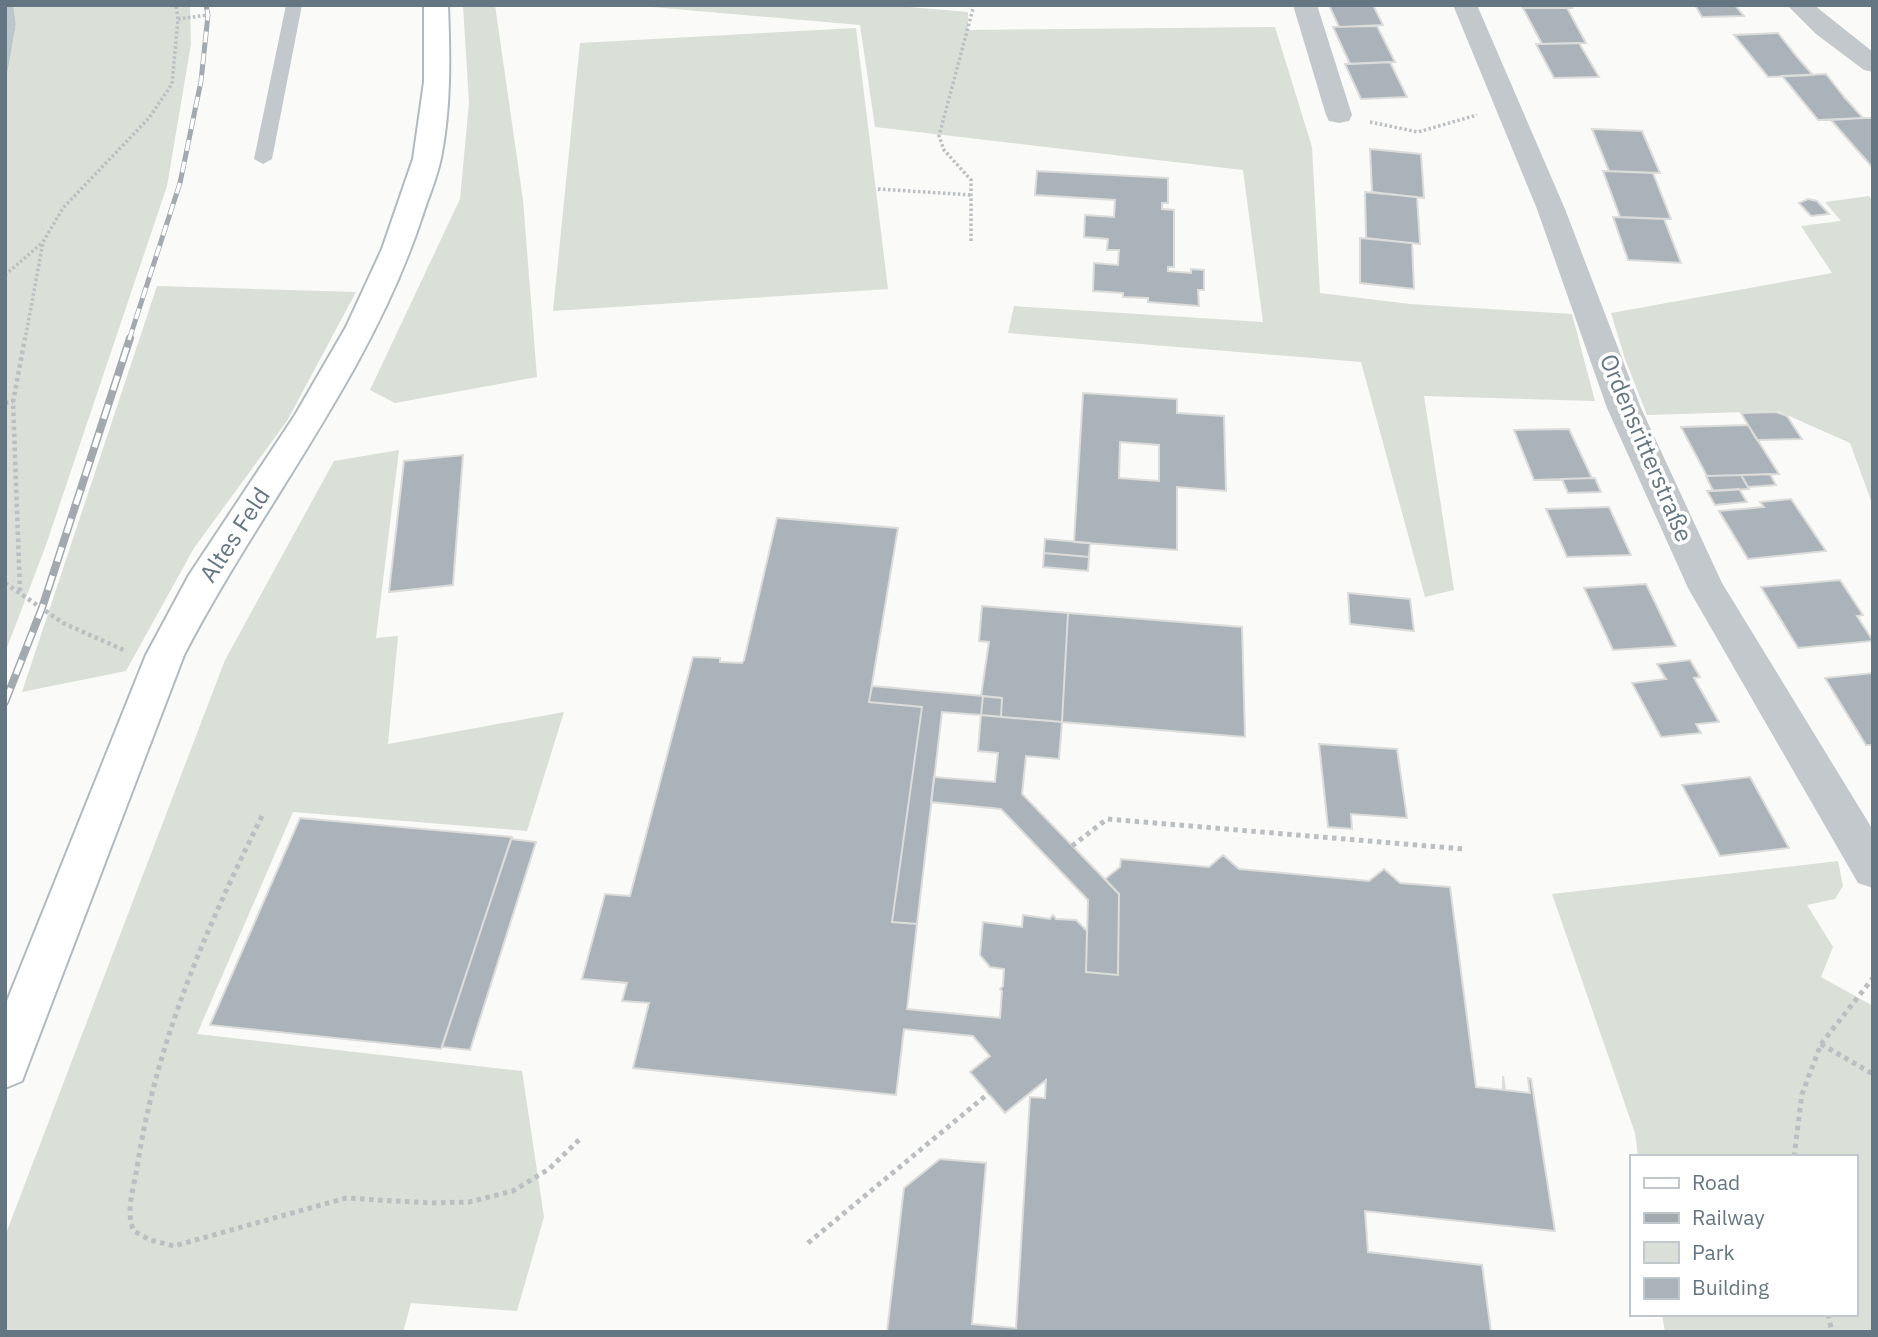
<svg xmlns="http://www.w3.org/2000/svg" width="1878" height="1337" font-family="'IBM Plex Sans',sans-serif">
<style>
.green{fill:#dadfd7}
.water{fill:#bbc7cb}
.building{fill:#aab3b9;stroke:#dcdcda;stroke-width:2;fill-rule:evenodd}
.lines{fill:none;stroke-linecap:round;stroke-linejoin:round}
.secondary-casing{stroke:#b3babf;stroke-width:4}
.path-far2{stroke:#bbbfc2;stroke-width:3.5;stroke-dasharray:2.5 2.5;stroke-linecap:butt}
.path-far1{stroke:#bbbfc2;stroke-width:4.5;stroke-dasharray:3.5 3.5;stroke-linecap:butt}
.path{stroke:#bbbfc2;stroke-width:5;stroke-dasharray:4.5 4.5;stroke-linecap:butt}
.service{fill:#c3c8cc;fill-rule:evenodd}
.minor{fill:#c3c8cc;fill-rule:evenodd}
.secondary{fill:#fff;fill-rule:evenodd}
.rail-far1-casing{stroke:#a2aab0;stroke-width:5}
.rail-casing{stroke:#a2aab0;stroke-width:8}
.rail-far1{stroke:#fff;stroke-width:3.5;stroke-dasharray:11;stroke-linecap:butt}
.rail{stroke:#fff;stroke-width:5;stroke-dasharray:15;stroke-linecap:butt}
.labels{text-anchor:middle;stroke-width:7;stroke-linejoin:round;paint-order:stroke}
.street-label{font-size:24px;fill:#657683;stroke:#fff}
</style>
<rect width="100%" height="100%" fill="#fafaf8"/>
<!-- green -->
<path class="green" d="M13,5h177l1,39 -24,142 -121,359 -41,108v-567l11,-62z
M463,5h32l28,195 14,177 -142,26 -25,-13 90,-191 9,-96z
M629,5h256l83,7v18l307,-3 37,120 8,146 90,11 162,10 23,87 -171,-5 30,194 -29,7 -64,-235 -353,-29 6,-27 249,16 -20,-152 -368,-43 -15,-102z
M856,28l32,261 -335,22 27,-268z
M1869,196l4,5v305l-23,-63 -72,-32 -131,4 -22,-56 -14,-46 221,-40 -31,-47 40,-5 -16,-19z
M157,286l199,6 -69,129 -93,127 -68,123 -104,21z
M399,450l-23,188 22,-2 -10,108 176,-32 -37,119 -234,-19 -96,222 325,37 22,146 -27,94 -106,-8 -8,29h-398v-96l220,-576 109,-199z
M1838,861l5,25 -8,13 -28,6 26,42 -12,30 52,29v326h-208l-3,-18h193v-157h-217l-3,-24 -83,-239z"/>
<!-- water -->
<path class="water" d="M5,5h8l3,19 -11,62z"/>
<!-- building -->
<path class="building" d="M1329,5h44l10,20 -44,2z
M1527,5h44l1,3h-43z
M1695,5h40l9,11 -42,1z
M1523,8h44l19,35 -44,1z
M1377,26l18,36 -45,2 -17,-37z
M1778,33l19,24 16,18 -45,2 -34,-42z
M1579,43l20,34 -45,1 -18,-34z
M1390,62l17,35 -46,2 -16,-35z
M1826,74l19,24 18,20 -45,2 -36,-44z
M1863,118h10v50l-42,-48z
M1592,129l50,2 18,42 -51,-2z
M1370,149l51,5 3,44 -52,-6z
M1037,171l131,7v25h-6v6l12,1v57h-6v4l23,2v-4l13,1v20h-6l1,16 -51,-4v-4l-25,-1v-4l-30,-2 1,-28 24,2 1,-15h-12l1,-11 -24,-2 1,-22 29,2 1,-17 -80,-5z
M1603,171l50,2 18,46 -51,-2z
M1365,192l52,5 3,47 -54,-6z
M1808,199l9,2 12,13 -18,2 -12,-13z
M1613,217l51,2 17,44 -53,-3z
M1360,238l52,5 2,46 -54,-6z
M1083,393l94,6v14l47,3 2,75 -49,-4v63l-103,-8zM1120,442l39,3v36l-40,-3z
M1776,412l11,4 15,23 -45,1 -16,-27z
M1748,425l31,49 -72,2 -26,-49z
M1569,429l23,49 -58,2 -20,-50z
M463,455l-10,130 -64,7 15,-131z
M1770,474l6,11 -28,2 -7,-12z
M1741,475l8,14 -36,2 -7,-15z
M1595,478l6,14 -33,1 -6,-14z
M1739,489l8,13 -32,3 -8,-14z
M1791,499l35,52 -78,8 -29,-48 45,-4 -4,-5z
M1609,507l22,48 -64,2 -21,-48z
M777,518l121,10 -29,174 53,5 -30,215 25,2 -10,85 93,9 2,-27 -2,-2 3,-3 1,-17 -14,-2 -10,-12 3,-33 39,5 1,-12 27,4 3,-4 3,4 20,1 11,11 -1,41 32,3 1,-81 -14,-15 15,-12 1,-8 88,8 14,-12 16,14 130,12 15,-12 16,14 50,4 26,200 27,3v-14l2,14 25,3 -2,-15 3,1 24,152 -190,-20 3,41 114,13 9,67h-604l17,-144 36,-29 46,4 -14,161 44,4 14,-231 15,1 1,-18 -41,33 -35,-41 20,-16 -17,-20 -69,-7 -8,66 -263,-27 16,-65 -27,-2 5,-18 -45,-4 23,-85 25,2 63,-239 27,1v4l22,1 2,-3z
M1045,539l45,4 -1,14 -45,-4z
M1044,553l45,4 -1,14 -45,-4z
M1840,580l23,35 -6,1 16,25 -75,7 -37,-61z
M1646,584l30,62 -63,4 -29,-62z
M1348,593l62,6 4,32 -64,-7z
M982,606l86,7 -6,109 -61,-5 1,-19 -21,-2 8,-54 -10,-1z
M1068,613l174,14 3,110 -183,-15z
M1690,660l10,17 -6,1 25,44 -23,2 5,9 -40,4 -29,-54 34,-4 -9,-15z
M1873,673v72h-7l-41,-67z
M872,686l111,10 -2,19 -39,-3 -25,212 -25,-2 30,-215 -53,-5z
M983,696l19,2 -1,19 -20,-2z
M981,715l81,7 -3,37 -33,-3 -4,38 97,100 -1,81 -32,-3 2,-72 -87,-91 -70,-7 3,-25 61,5 3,-29 -20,-2z
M1319,744l78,5 10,69 -56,-4 1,15 -24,-2z
M1750,777l39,71 -69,8 -38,-71z
M300,818l212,19 -71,212 -231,-24z
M511,839l25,3 -66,208 -28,-3z"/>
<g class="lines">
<defs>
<path id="secondary" d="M424,5h24c2,51 3,103 -7,153 -4,19 -12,38 -18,56 -52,161 -162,292 -239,441l-156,410 -6,16 -17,7v-82l141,-351 43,-80 106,-160 51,-88 36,-78 31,-90 11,-77z"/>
</defs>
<!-- secondary casing -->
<use href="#secondary" class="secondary-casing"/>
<!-- path-far2 -->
<path class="path-far2" d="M178,19l30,-4
M1370,122l48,10 59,-17
M878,189l94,6
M971,241v-61l-27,-30 -5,-14 35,-131
M5,275l36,-31
M25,340l18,-98 20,-34 86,-90 23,-34 6,-65 -2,-14"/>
<!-- path-far1 -->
<path class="path-far1" d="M5,403l8,-1
M5,583l58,40 63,28
M20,591l-7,-189 12,-64"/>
<!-- path -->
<path class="path" d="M262,816c-56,113 -106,226 -125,352 -3,19 -12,44 -3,63l16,9 24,6 172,-48 84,5 39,-1 44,-11 36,-22 32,-31
M1072,846l35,-27 357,30
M1821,1044l52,30
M1794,1157l8,-63 19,-50 52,-66
M808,1243l181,-150
M1828,1314l4,18"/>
<!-- service -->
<path class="service" d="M286,5h16l-30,154 -9,5 -9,-5z"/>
<!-- minor -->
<path class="minor" d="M1293,5h24l35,110 -3,6 -10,2 -10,-2 -3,-6z
M1453,5h24l88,204 76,199 81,175 151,247v58l-15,-5 -170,-295 -81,-180 -70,-199z
M1787,5h27l59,47v20l-9,-2 -48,-36z"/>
<!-- secondary -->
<use href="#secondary" class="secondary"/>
<defs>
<path id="rail-far1" d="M129,340l51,-157 21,-102 7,-66 -2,-10"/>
<path id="rail" d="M5,702l37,-94 88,-270"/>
</defs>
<!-- rail-far1 casing -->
<use href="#rail-far1" class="rail-far1-casing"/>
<!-- rail casing -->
<use href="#rail" class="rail-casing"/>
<!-- rail-far1 -->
<use href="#rail-far1" class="rail-far1"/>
<!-- rail -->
<use href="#rail" class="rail"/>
</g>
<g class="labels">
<!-- street labels -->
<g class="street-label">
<text transform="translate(1646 448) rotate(67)" y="8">Ordensritterstraße</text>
<text transform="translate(235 535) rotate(-57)" y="8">Altes Feld</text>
</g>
</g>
<!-- border -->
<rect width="1878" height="1337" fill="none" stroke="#657683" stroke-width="14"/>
<!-- legend -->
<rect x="1630" y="1155" width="228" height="161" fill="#ffffff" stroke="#c1c8cd" stroke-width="2"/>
<rect x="1644" y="1178" width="35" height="10" fill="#ffffff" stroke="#c1c8cd" stroke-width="2"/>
<text x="1692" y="1190" font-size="21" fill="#657683">Road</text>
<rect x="1644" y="1213" width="35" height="10" fill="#a2aab0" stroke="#c1c8cd" stroke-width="2"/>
<text x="1692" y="1225" font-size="21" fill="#657683">Railway</text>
<rect x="1644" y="1242" width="35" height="21" fill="#dadfd7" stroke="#c1c8cd" stroke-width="2"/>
<text x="1692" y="1260" font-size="21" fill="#657683">Park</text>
<rect x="1644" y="1278" width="35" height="21" fill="#aab3b9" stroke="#c1c8cd" stroke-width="2"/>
<text x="1692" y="1295" font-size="21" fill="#657683">Building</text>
</svg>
